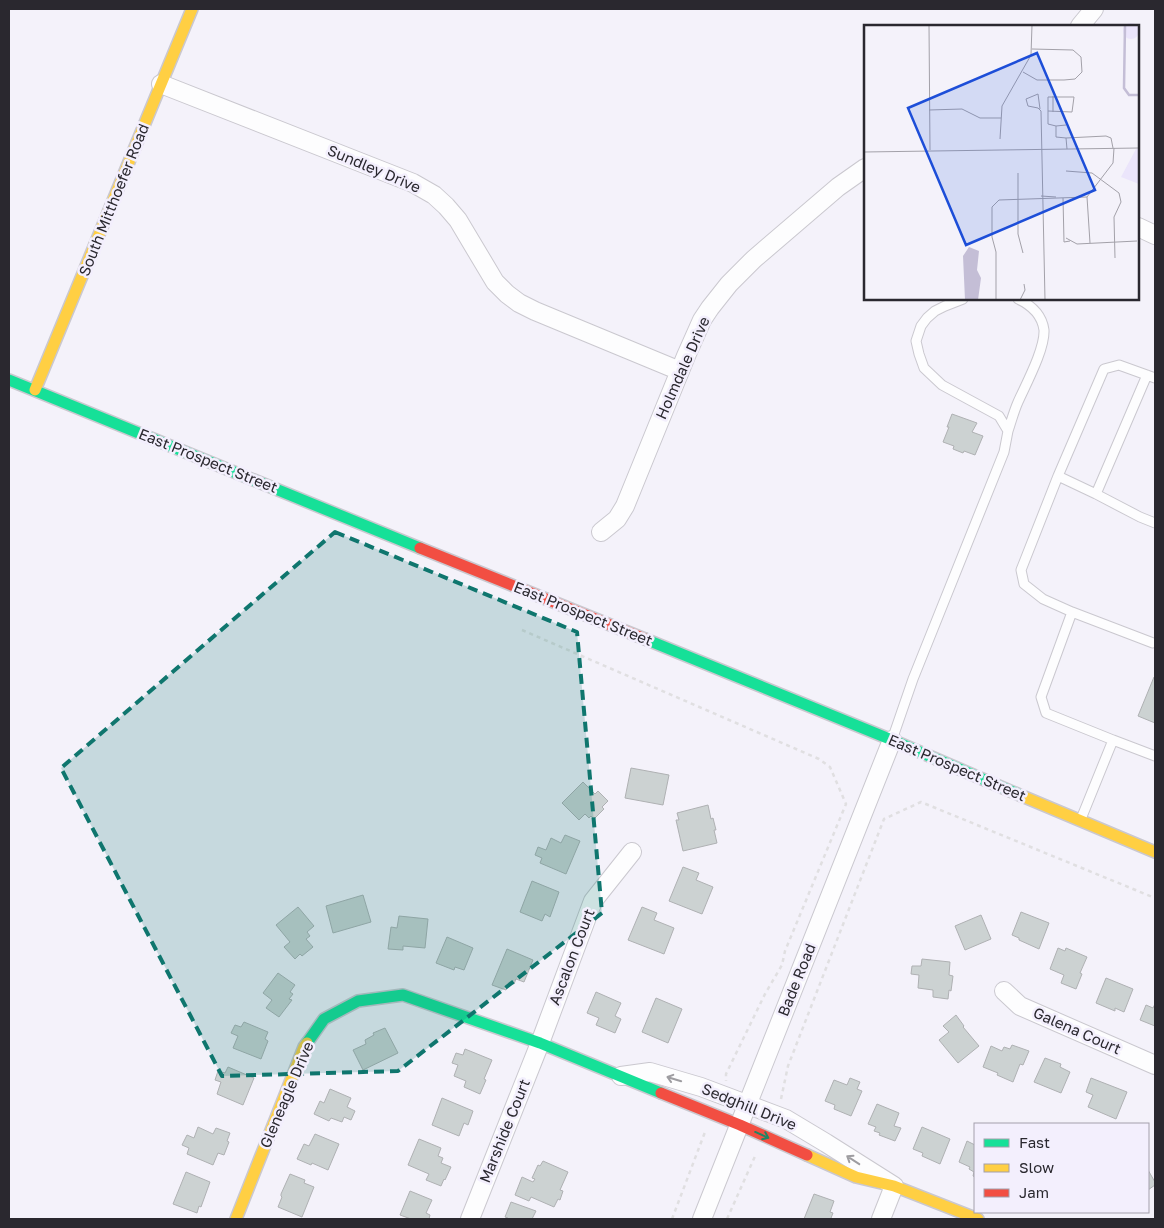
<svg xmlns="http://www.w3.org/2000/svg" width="1164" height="1228" font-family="'Golos Text',sans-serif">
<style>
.building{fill:#ccd2d2;stroke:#afb1b3}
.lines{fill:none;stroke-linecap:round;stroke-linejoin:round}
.lane-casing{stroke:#cac8cf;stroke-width:11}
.street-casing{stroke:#cac8cf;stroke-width:20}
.fast-casing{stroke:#cac8cf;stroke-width:14}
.slow-casing{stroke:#cac8cf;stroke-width:14}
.jam-casing{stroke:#cac8cf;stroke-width:14}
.path{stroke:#e0dfe1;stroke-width:2.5;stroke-dasharray:4 4;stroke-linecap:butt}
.lane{stroke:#fdfdfe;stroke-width:9}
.street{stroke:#fdfdfe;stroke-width:18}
.fast{stroke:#16e098;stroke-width:11}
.slow{stroke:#ffcf43;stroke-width:11}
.jam{stroke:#f24e42;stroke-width:11}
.oneway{stroke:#9e9da1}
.oneway2{stroke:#208464}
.marked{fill:#0f766e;fill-opacity:0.2;stroke:#0f766e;stroke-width:4;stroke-dasharray:10 6;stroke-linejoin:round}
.labels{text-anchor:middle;stroke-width:5;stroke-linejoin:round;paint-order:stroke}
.street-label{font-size:15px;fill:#2a282f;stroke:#f3effd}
.inset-river{fill:none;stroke:#c4bed6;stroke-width:2.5}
.inset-road{fill:none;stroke:#a3a1a9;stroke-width:1}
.view{fill:#1d4ed8;fill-opacity:0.15;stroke:#1d4ed8;stroke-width:2.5}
.inset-edge{fill:none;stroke:#2a282f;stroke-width:2.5}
</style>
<rect width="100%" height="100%" fill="#f4f2fa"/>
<!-- building -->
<path class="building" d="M952,414l25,9 -5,9 11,4 -8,19 -11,-4 -1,2 -10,-4 1,-3 -11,-4 6,-15h-2z
M1154,677h1v46l-17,-7z
M631,768l38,7 -6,30 -38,-7z
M583,782l12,12 3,-3 10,10 -6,6 2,2 -10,10 -3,-3 -2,2 -4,-4 -6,6 -17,-17z
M708,805l3,14 2,-1 3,12h-2l3,13 -34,8 -7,-31h3l-2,-7z
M565,835l15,6 -14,33 -26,-11 2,-5 -7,-3 3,-8 8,3 5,-12 10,5z
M683,867l16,6 -3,7 17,7 -11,27 -33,-13z
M532,881l27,11 -9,25 -5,-3 -3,7 -22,-9z
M363,895l8,27 -38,11 -7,-27z
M298,907l16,19 -7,6 3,4 -4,3 7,8 -11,9 -2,-2 -5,5 -11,-12 6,-5 -14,-17z
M642,907l15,6 -3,7 20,8 -10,26 -36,-14z
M1021,912l28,11 -10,26 -20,-9v-2l-7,-3z
M981,915l10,24 -26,11 -10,-24z
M399,916l29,3 -3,29 -22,-2v4l-15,-1 3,-22 6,1z
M447,937l26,11 -9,22 -9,-3 -1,3 -18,-7z
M1058,948l7,3 1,-3 21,9 -7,16 2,1 -6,15 -15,-6 3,-8 -14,-6z
M507,949l26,11 -9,22 -8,-3 -2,5 -5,-2 -3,8 -14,-5z
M922,959l28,3 -1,13 4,1 -2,15 -2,-1 -1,9 -15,-2v-7l-15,-2 1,-13 -8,-1 1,-8h9z
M278,973l17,12 -5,7 3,2 -4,5 3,1 -13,17 -13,-9 6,-8 -9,-7z
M1106,978l27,11 -9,23 -9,-4v3l-19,-8z
M596,992l25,11 -6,13 6,3 -6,14 -19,-8 3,-7 -12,-5z
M656,998l26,11 -14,34 -26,-11z
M1155,1004v22l-15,-6 6,-15 7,3z
M956,1015l8,11 -1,1 16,19 -21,17 -19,-23 10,-8 -6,-6z
M244,1022l24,10 -3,7 3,2 -7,18 -28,-11 5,-12 -7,-3 4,-8 6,2z
M385,1028l13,25 -35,17 -10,-20 13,-6 -1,-4 9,-5 -1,-2z
M1012,1045l17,6 -6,14 -3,-1 -7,18 -16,-7 1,-2 -15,-6 8,-21 11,5 2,-4 6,2z
M465,1049l27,11 -8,19 2,1 -6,14 -16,-7 2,-6 -12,-5 4,-11 -6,-2 4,-10 7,2z
M1045,1058l16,6 -1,3 10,5 -9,21 -27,-11z
M228,1067l26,11 -11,27 -26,-11 4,-12 -6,-2 3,-9 7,2z
M850,1078l10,4 -3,7 5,2 -11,25 -17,-7 1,-4 -10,-4 9,-21 13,5z
M1091,1078l36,14 -11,27 -28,-12 5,-12 -7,-3z
M330,1089l21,9 -4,9 8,4 -4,9 -7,-3 -2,5 -11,-4 -2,3 -15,-7 6,-13 4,2z
M442,1098l31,13 -5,14 -4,-2 -5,13 -27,-11z
M877,1104l22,9 -5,13 7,2 -6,13 -16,-6 1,-2 -6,-2 2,-4 -8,-3z
M198,1127l15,7 3,-6 14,5 -3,8 2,1 -5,13 -6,-2 -5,12 -26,-11 2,-6 -7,-3 5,-10 7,3z
M922,1127l28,12 -10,25 -18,-8 1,-3 -10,-4z
M315,1134l24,10 -11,26 -16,-7 -1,2 -14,-6 7,-15 5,2z
M419,1139l22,9 -3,8 5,2 -2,5 10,4 -6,13 -1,-1 -3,7 -15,-6 3,-6 -21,-9z
M967,1141l8,4v32l-2,-1 1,-4 -5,-3 1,-2 -11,-5z
M543,1161l25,11 -8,18 3,1 -3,9 -2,-1 -4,8 -23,-10 -2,4 -14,-6 7,-18 11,5 2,-3 -3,-1 6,-13 2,1z
M1148,1170l7,12v3l-7,5z
M186,1172l24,10 -9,25 -2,-1 -2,7 -24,-9z
M290,1174l15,6 -1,3 10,4 -12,30 -24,-10 4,-10 -1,-1v-2z
M410,1191l22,9 -6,13 4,2 -1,4h-18l-11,-4z
M814,1194l20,7 -4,11 3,1 -2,5 3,1h-30z
M511,1202l25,9 -4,8h-25l1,-1 -3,-1z"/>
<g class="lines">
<defs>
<path id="lane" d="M1008,431c3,-9 6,-20 10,-29 8,-18 27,-53 26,-72 -2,-15 -13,-25 -26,-31
M1058,476l38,18 44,23 15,6
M1096,494l51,-119
M1072,612l-29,-13 -19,-15 -3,-14 37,-94 46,-107 15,-4 36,13
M893,737l20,-58 91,-227 4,-21 -9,-15 -57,-31 -18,-17 -5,-14 -3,-13 5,-15 6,-8 8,-7 10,-5 18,-7
M1113,740l-67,-27 -5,-16 31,-85 81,31
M1081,819l32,-79 42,16"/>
<path id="street" d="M1080,26l14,-17
M161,84l252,99 21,12 12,11 12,14 37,62 12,12 12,9 16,8 145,60
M1138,227l17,8
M601,532l16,-13 8,-13 61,-150 16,-36 8,-12 19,-24 25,-25 84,-72 27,-19
M1004,991l16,15 135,59
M621,1076l29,-4 51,15 85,32 40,24 68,43 -13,33
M470,1219l70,-176 53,-142 39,-49
M702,1219l190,-479"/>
<path id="fast" d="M9,380l411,168
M645,639l247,101 130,56
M307,1043l17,-24 34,-18 45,-6 137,48 121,50"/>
<path id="slow" d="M35,390l157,-381
M1022,796l133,56
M807,1155l49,22 38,9 84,33
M236,1219l68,-172 3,-4"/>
<path id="jam" d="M420,548l225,91
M661,1093l79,32 67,30"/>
</defs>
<!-- lane casing -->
<use href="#lane" class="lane-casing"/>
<!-- street casing -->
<use href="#street" class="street-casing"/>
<!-- fast casing -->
<use href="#fast" class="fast-casing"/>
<!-- slow casing -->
<use href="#slow" class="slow-casing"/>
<!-- jam casing -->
<use href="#jam" class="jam-casing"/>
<!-- path -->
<path class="path" d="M522,630l297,129 11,8 16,37 -61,147 -3,14 -17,29 -39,80v7
M781,1099l7,-33 96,-247 37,-17 234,96
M672,1219l33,-87
M727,1219l29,-65"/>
<!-- lane -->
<use href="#lane" class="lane"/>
<!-- street -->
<use href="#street" class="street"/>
<!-- fast -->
<use href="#fast" class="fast"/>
<!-- slow -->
<use href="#slow" class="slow"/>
<!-- jam -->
<use href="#jam" class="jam"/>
</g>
<!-- one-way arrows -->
<defs><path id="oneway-shaft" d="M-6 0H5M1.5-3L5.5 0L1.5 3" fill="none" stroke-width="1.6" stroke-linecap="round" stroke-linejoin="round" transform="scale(1.25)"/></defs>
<g class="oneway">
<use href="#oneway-shaft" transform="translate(674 1079) rotate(-163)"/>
<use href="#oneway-shaft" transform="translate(853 1160) rotate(-147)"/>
</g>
<use class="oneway2" href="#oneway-shaft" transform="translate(762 1135) rotate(24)"/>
<!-- marked area -->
<path class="marked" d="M335,532l242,100 25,281 -204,158 -176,5 -161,-308z"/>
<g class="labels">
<!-- street labels -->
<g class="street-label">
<text transform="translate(374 169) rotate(23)" y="5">Sundley Drive</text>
<text transform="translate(114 200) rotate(-68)" y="5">South Mitthoefer Road</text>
<text transform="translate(683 368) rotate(-66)" y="5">Holmdale Drive</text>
<text transform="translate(208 461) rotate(22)" y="5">East Prospect Street</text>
<text transform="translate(583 614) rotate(22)" y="5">East Prospect Street</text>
<text transform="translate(957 768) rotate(23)" y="5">East Prospect Street</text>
<text transform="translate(572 957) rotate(-69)" y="5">Ascalon Court</text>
<text transform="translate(797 980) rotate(-68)" y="5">Bade Road</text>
<text transform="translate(1077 1031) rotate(24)" y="5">Galena Court</text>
<text transform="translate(287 1095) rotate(-67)" y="5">Gleneagle Drive</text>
<text transform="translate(749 1107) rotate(22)" y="5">Sedghill Drive</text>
<text transform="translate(505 1131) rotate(-68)" y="5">Marshide Court</text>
</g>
</g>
<!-- overview -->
<g transform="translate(864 25)">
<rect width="275" height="275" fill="#f4f2fa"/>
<path d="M259 6a8 8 0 1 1 16 0a8 8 0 1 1-16 0ZM272,124h3v35l-18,-7z" fill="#ebe5fb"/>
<path d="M105,222l10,4 -2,19 4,8 -3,22h-13l-2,-44z" fill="#c4bed6"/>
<path class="inset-river" d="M261,0l-1,63 5,7h10"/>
<path class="inset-road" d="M65,0l1,125M159,47l14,8h27l11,-1 7,-7 -1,-15 -8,-7 -41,-1M176,84l-2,-15 -12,5 2,7 10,2 3,3 4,189M65,85l33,-1 18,9h21M184,86l24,1 2,-15h-26v27l8,2M189,87v-16M202,100l-10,1v11l10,1M136,114l2,-33 29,-51 1,-30M203,124l-1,-11 40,-2 5,2 2,10M0,127l275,-4M202,146l26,2 27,20 2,9 -7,15 1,41M154,148v61l5,19M177,171l15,1M223,172l3,46M199,173l1,44 6,-1M202,213l11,6 60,-3M132,275v-48l-4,-15v-30l7,-7 88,-3 26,-34 1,-15M156,275l5,-10 -1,-6"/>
<path class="view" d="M173,28l58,137 -129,55 -58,-137z"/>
<rect width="275" height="275" class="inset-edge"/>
</g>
<!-- border -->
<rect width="1164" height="1228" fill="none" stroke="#2a282f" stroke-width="20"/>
<!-- legend -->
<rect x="974" y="1123" width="175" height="90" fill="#f3effd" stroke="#a39fab"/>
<rect x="984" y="1139" width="25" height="8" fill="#16e098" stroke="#a39fab"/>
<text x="1019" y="1148" font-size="15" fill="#2a282f">Fast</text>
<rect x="984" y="1164" width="25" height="8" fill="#ffcf43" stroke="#a39fab"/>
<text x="1019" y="1173" font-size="15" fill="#2a282f">Slow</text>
<rect x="984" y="1189" width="25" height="8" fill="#f24e42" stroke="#a39fab"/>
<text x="1019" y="1198" font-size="15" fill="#2a282f">Jam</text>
</svg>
